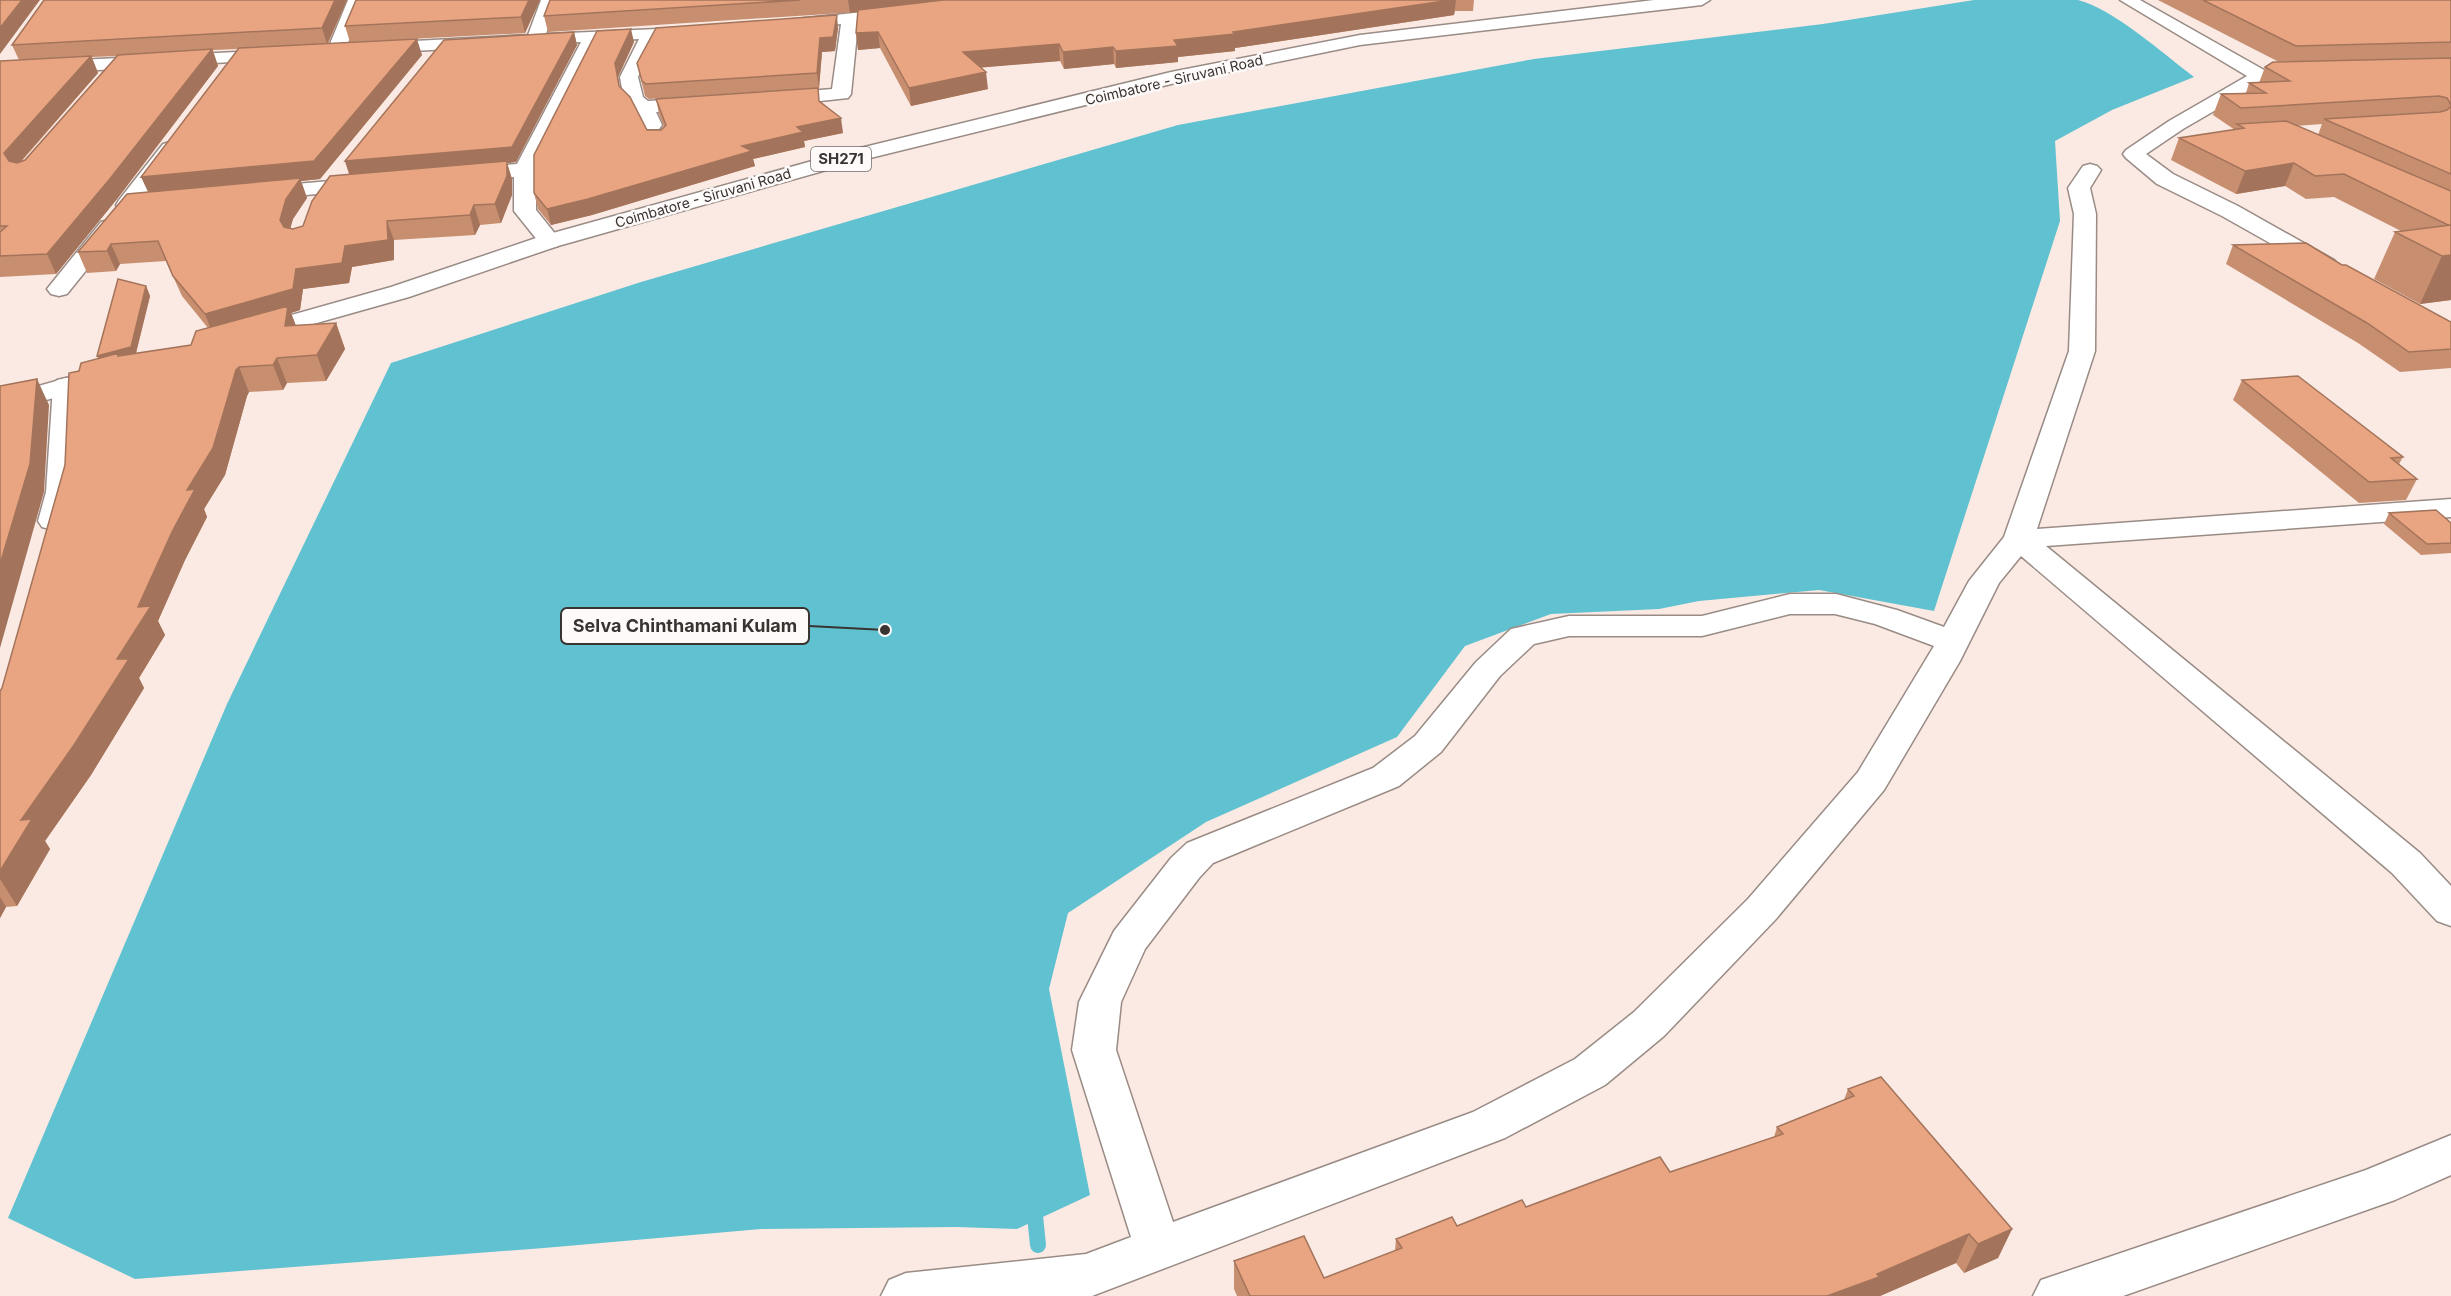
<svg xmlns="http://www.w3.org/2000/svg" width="2451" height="1296" font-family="Inter,sans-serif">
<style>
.water{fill:#60c1d0}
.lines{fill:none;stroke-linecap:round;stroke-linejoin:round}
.stream{stroke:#60c1d0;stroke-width:16}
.street-casing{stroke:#998b85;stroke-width:3}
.primary-casing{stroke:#998b85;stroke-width:3}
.street{fill:#fff;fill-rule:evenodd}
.primary{fill:#fff;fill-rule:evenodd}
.wall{fill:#c88e70;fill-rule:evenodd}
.shaded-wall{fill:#a3745b}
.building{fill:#e9a582;stroke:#a3745b;stroke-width:1.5}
.labels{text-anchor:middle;stroke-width:5;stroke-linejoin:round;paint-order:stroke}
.far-street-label{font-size:14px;fill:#393431;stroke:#fdfaf9}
.shield{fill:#fdfaf9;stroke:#746f6d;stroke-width:1.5}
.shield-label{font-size:15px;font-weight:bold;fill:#393431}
.leader{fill:none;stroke:#393431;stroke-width:2}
.callout-dot{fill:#393431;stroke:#fdfaf9;stroke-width:2}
.callout{fill:#fdfaf9;stroke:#393431;stroke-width:2}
.callout-label{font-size:18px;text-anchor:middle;font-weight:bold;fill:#393431}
</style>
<rect width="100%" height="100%" fill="#faeae3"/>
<!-- water -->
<path class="water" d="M1974,0h104c34,8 87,55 116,77l-82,33 -57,31 5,80 -126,390 -115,-21 -120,11 -40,8 -108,5 -86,32 -68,91 -191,85 -138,91 -19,76 41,206 -73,34 -61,-2 -195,2 -217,19 -409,31 -127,-61 219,-514 164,-341 250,-81 537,-157 356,-66 289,-35z"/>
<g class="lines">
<!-- stream -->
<path class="stream" d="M1034,1206l4,39"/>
<defs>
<path id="street" d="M348,0h16l-19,51 -3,4h-12l-3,-4z
M541,0h16l-11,34 156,-7 3,4 -3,4 -6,1 -39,2 -19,39 5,20 5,4 53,-3 7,2 3,4 -3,4 -7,2 -45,2 6,13 -3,4h-14l-9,-19 -12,-10 -4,-23 19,-38 -39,2 -64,129v40l25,31 -3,5 -8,2 -8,-2 -28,-35v-34l-50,4 -7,-2 -4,-4 4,-4 7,-2 53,-5 64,-122 -205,11 -6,-1 -3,-4 3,-4 6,-1 152,-8z
M2120,0h20l124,70 20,2 2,4 -2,4 -20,2 -81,47 -37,25 27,20 65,32 96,54 4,5 -4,5 -8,2 -8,-2 -96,-54 -65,-32 -31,-26 -3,-4 3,-4 43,-29 78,-45z
M902,8l6,1 3,4 -3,4 -50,6 -7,71 -3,4 -74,8 -7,-2 -3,-4 3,-4 7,-2 58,-5 9,-65 -49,5 -6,-1 -3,-4 3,-4z
M276,50l6,1 3,4 -3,4 -282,17v-12z
M170,142l7,2 3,4 -45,62 -8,2 -8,-2 -3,-5 3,-5 44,-56z
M2090,164l7,2 4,4 -11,18 6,26 -1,137 -58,178 414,-30v18l-405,29 374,307 31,33v40l-14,-5 -45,-48 -371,-317 -22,27 -39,78 -76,129 -108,129 -112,117 -59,49 -100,53 -413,158h-211l8,-16 17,-7 180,-19 45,-17 -59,-187 7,-48 35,-71 57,-73 16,-15 186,-75 42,-32 61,-74 35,-33 58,-13h133l88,-22h46l61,16 47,17 25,-46 35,-44 65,-186 5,-137 -6,-26 15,-22zM1790,614h45l40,10 59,22 -76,126 -110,127 -114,113 -59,47 -102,53 -300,110 -57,-172 5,-48 24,-53 54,-71 14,-15 186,-77 42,-34 59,-76 34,-32 35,-8h133z
M365,178l8,1 3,5 -3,5 -112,10 -8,-1 -3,-5 3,-5 8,-1z
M109,220l8,2 3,5 -3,5 -50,62 -8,2 -8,-2 -4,-5 4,-5 50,-62z
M66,378l9,2 4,6c-1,36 4,113 -15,141l-11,3 -11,-3 -4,-6 8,-29 7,-106 4,-6z
M2451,1135v40l-56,25 -272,96h-90l8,-16 325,-110z"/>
<path id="primary" d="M1654,0h56l-8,5 -342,40 -189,39 -309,76 -304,86 -149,51 -149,42 -9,3 -9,-3 -4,-5 4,-5 149,-42 151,-51 306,-85 323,-79 189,-37z
M112,365l9,2 4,6 -4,6 -121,34v-16z"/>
</defs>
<!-- street casing -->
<use href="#street" class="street-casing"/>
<!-- primary casing -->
<use href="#primary" class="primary-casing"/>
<!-- street -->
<use href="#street" class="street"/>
<!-- primary -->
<use href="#primary" class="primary"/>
</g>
<!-- wall -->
<path class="wall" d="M347,0l-19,44 22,-2 -5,-16 195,-26 -15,33 -116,6 13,16 -102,124 -19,2 6,17 -14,21 -3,10h3l10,-3 46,-52 -4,-13 229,-129 3,13 -61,117 -9,1 5,16v16l-11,28 -21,2 -5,10 -81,5v20l-42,7 -3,16 -46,6 -3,21 -9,3 5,13 40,-3 9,26 -19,32 -39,2 -4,7 -34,2 -2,4 -22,79 -21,34 3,8 -22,43 -27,61 7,14 -26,43 5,10 -53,87 -46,66 5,8 -33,57 -11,1 -6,11v-227l2,-3 63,-223 14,-94 19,-13 48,-72 4,10 -14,57 55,-8 17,-17 -26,-32 -16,-35 -46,3 -4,7 -29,2 -9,-21 70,-60 90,-143 -25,1 5,16 -101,133 -61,75 -56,3v-216l19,-1 -7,-15zM117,56l-92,104 -4,2 77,-89 -6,-16z
M550,0h924l-1,11h-18l-1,4 -219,33v3l-57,6v5l-62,6 -2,-4 -50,5 -4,-8 -79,6 7,22 -77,17 -31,-58 -22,2 -2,-17 2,-21 -310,20 -4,-16z
M2158,0h293v300l-31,4 -46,-25 21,-47 6,-1 -67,-34 -28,2 -21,-13 -49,8 -65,-34 8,-22 56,-8 -22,-15 8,-21 25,-1 3,-10h10l6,-16 14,-5zM2322,124l-4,11 -22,-9z
M838,28l-3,23 -13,1 -3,36 -170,11 -4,-3 -8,-33z
M634,42l-16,35 1,10 28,43h14l3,-3 -5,-13 -3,-15 164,3 23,31 -39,8 1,6 -52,12 2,7 -163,49 -41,10 -13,-16 -4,-16z
M2233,245l109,20 109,57v46l-51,4 -42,-29 -132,-79z
M2242,380l161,77 -4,7 18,15 -11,21 -47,3 -126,-103z
M2389,513l62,10v30l-30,2 -37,-31z
M1848,1089l164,140 -14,29 -34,15 -8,-10 -76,33h-643l-3,-7v-28l90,17 71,-27 1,-12 61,-13 69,-19 144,-35 104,-35 3,-10 67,-27z"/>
<!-- shaded-wall -->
<path class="shaded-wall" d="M22,0h18l-40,54v-26z
M335,0h12l-20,44 -5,-16z
M529,0h11l-15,33 -4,-16z
M848,0h106l-104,13z
M1451,0h5l-2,15 -219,33v3l-57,6v5l-62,6v-17l58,-11z
M837,15l1,13 -3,23 -13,1 -3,36 -2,-15 3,-35z
M631,29l3,13 -16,35 4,23 -7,-37z
M574,32l3,13 -61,117 -9,1 5,16v16l-11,28 -6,-19 -145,-28 -5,-15z
M878,32l2,16 -22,2 -2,-17z
M417,39l5,16 -102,124 -19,2 6,17 -14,21 -6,20 -138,-45 -8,-17z
M1059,44l1,17 -95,8 -2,-17z
M1113,47l1,17 -50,5 -1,-17z
M212,49l6,17 -101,133 -61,75 -9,-20z
M91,56l7,17 -86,98 -8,-18z
M986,72l2,17 -77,17 -2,-18z
M841,118l2,15 -39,8 1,6 -52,12 2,7 -163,49 -41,10 -4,-16 250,-82z
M2294,163l-9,23 -49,8 9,-23z
M474,205l6,20 -5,10 -5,-20z
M387,221l7,19v20l-42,7 -3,16 -46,6 -3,21 -9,3 7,18 -85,4 -8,-21 91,-45 49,-23z
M111,244l9,20 -4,7 -9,-20z
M2451,255v45l-31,4 22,-48z
M146,286l4,10 -15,61 -33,9 -5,-10z
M336,323l9,26 -19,32 -9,-26z
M277,358l10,25 -4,7 -10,-25z
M239,367l10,25 -2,4 -22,79 -21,34 3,8 -22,43 -27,61 7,14 -26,43 5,10 -53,87 -46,66 5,8 -33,57 -17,-27v-8l21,-51 96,-161 119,-289z
M37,379l12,26 -5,87 -44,156v-84z
M0,897l6,10 -6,11z
M2012,1229l-14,29 -34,15 14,-29z
M1969,1234l-13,29 -76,33h-53z"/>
<!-- building -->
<path class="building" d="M0,0h22l-22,28z
M44,0h291l-13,28 -310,17z
M356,0h173l-8,17 -176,9z
M550,0h250l-256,16z
M943,0h508l-218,32 2,2 -61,6 4,6 -62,5 -3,-4 -50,5 -4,-8 -96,8 23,20 -77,16 -31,-56 -22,1 2,-23z
M2203,0h248v42l-155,4z
M837,15l-4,22 -13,1 -3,35 -171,11 -4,-3 -5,-18 19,-35z
M631,29l-16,34 4,23 11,11 17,33h14l5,-5 -10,-26 162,-11 1,13 22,17 -44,9 6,5 -61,14 10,5 -164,48 -41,10 -13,-16v-38l63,-124z
M574,32l-62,115 -167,14 99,-121z
M417,39l-103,122 -173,16 98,-129z
M212,49l-103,131 -62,74 -47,2v-24l7,-6h-7v-165l91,-5 -87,97 5,8 8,2 8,-3 93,-105z
M2451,58v47l-4,-7 -8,-2 -198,12 -20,-14 45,-1 -17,-10 41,-2 -25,-14 8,-5z
M2451,106v68l-127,-55 116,-7 7,-2z
M2286,121l165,70v34h-3l-104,-51 -29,2 -21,-13 -49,8 -66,-33 65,-10 -7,-4z
M507,161v15l-12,28 -21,1 -4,10 -83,6 1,19 -43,6 -3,17 -46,6 -3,20 -88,25 -32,-38 -15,-35 -47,3 -4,7 -29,1 49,-58 174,-16 -15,21 -6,21 4,7 9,2 10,-3 9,-25 18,-25z
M2451,225v30l-9,1 -47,-24z
M2306,243l36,22h4l105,57v27l-42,3 -42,-29 -134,-78z
M118,279l28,7 -15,61 -34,9z
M288,306l-3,20 51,-3 -19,32 -40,3 -4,7 -34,2 -3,3 -23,78 -26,42 8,-1 -23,43 -34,75 13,-1 -34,53h12l-55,86 -53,75 11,-1 -32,52v-180l2,-3 63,-223 4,-92 10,-2 2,-8 38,-10 -1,3 73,-11 5,-14z
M2298,376l105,81 -12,1 26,21 -48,3 -127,-102z
M37,379l-7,85 -30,100v-178z
M2436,510l15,13v20l-24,1 -38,-31z
M1881,1077l131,152 -34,15 -9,-10 -92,40 2,3 -52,19h-577l-16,-35 70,-25 20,42 78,-30 -6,-9 56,-22 5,9 65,-26 4,7 134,-50 10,15 113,-38 -6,-7 77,-31 -6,-7z"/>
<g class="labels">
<!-- far-street labels -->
<g class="far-street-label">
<text transform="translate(1174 80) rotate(-13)" y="5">Coimbatore - Siruvani Road</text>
<text transform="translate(703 198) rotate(-16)" y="5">Coimbatore - Siruvani Road</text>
</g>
<!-- shield labels -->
<rect class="shield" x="811" y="147" width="60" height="24" rx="4.5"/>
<g class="shield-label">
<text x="841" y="164">SH271</text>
</g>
</g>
<!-- callouts -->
<path class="leader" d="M885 630L809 626"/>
<circle class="callout-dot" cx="885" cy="630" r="6"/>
<rect class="callout" x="561" y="608" width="248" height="36" rx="6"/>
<g class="callout-label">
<text x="685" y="632">Selva Chinthamani Kulam</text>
</g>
</svg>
